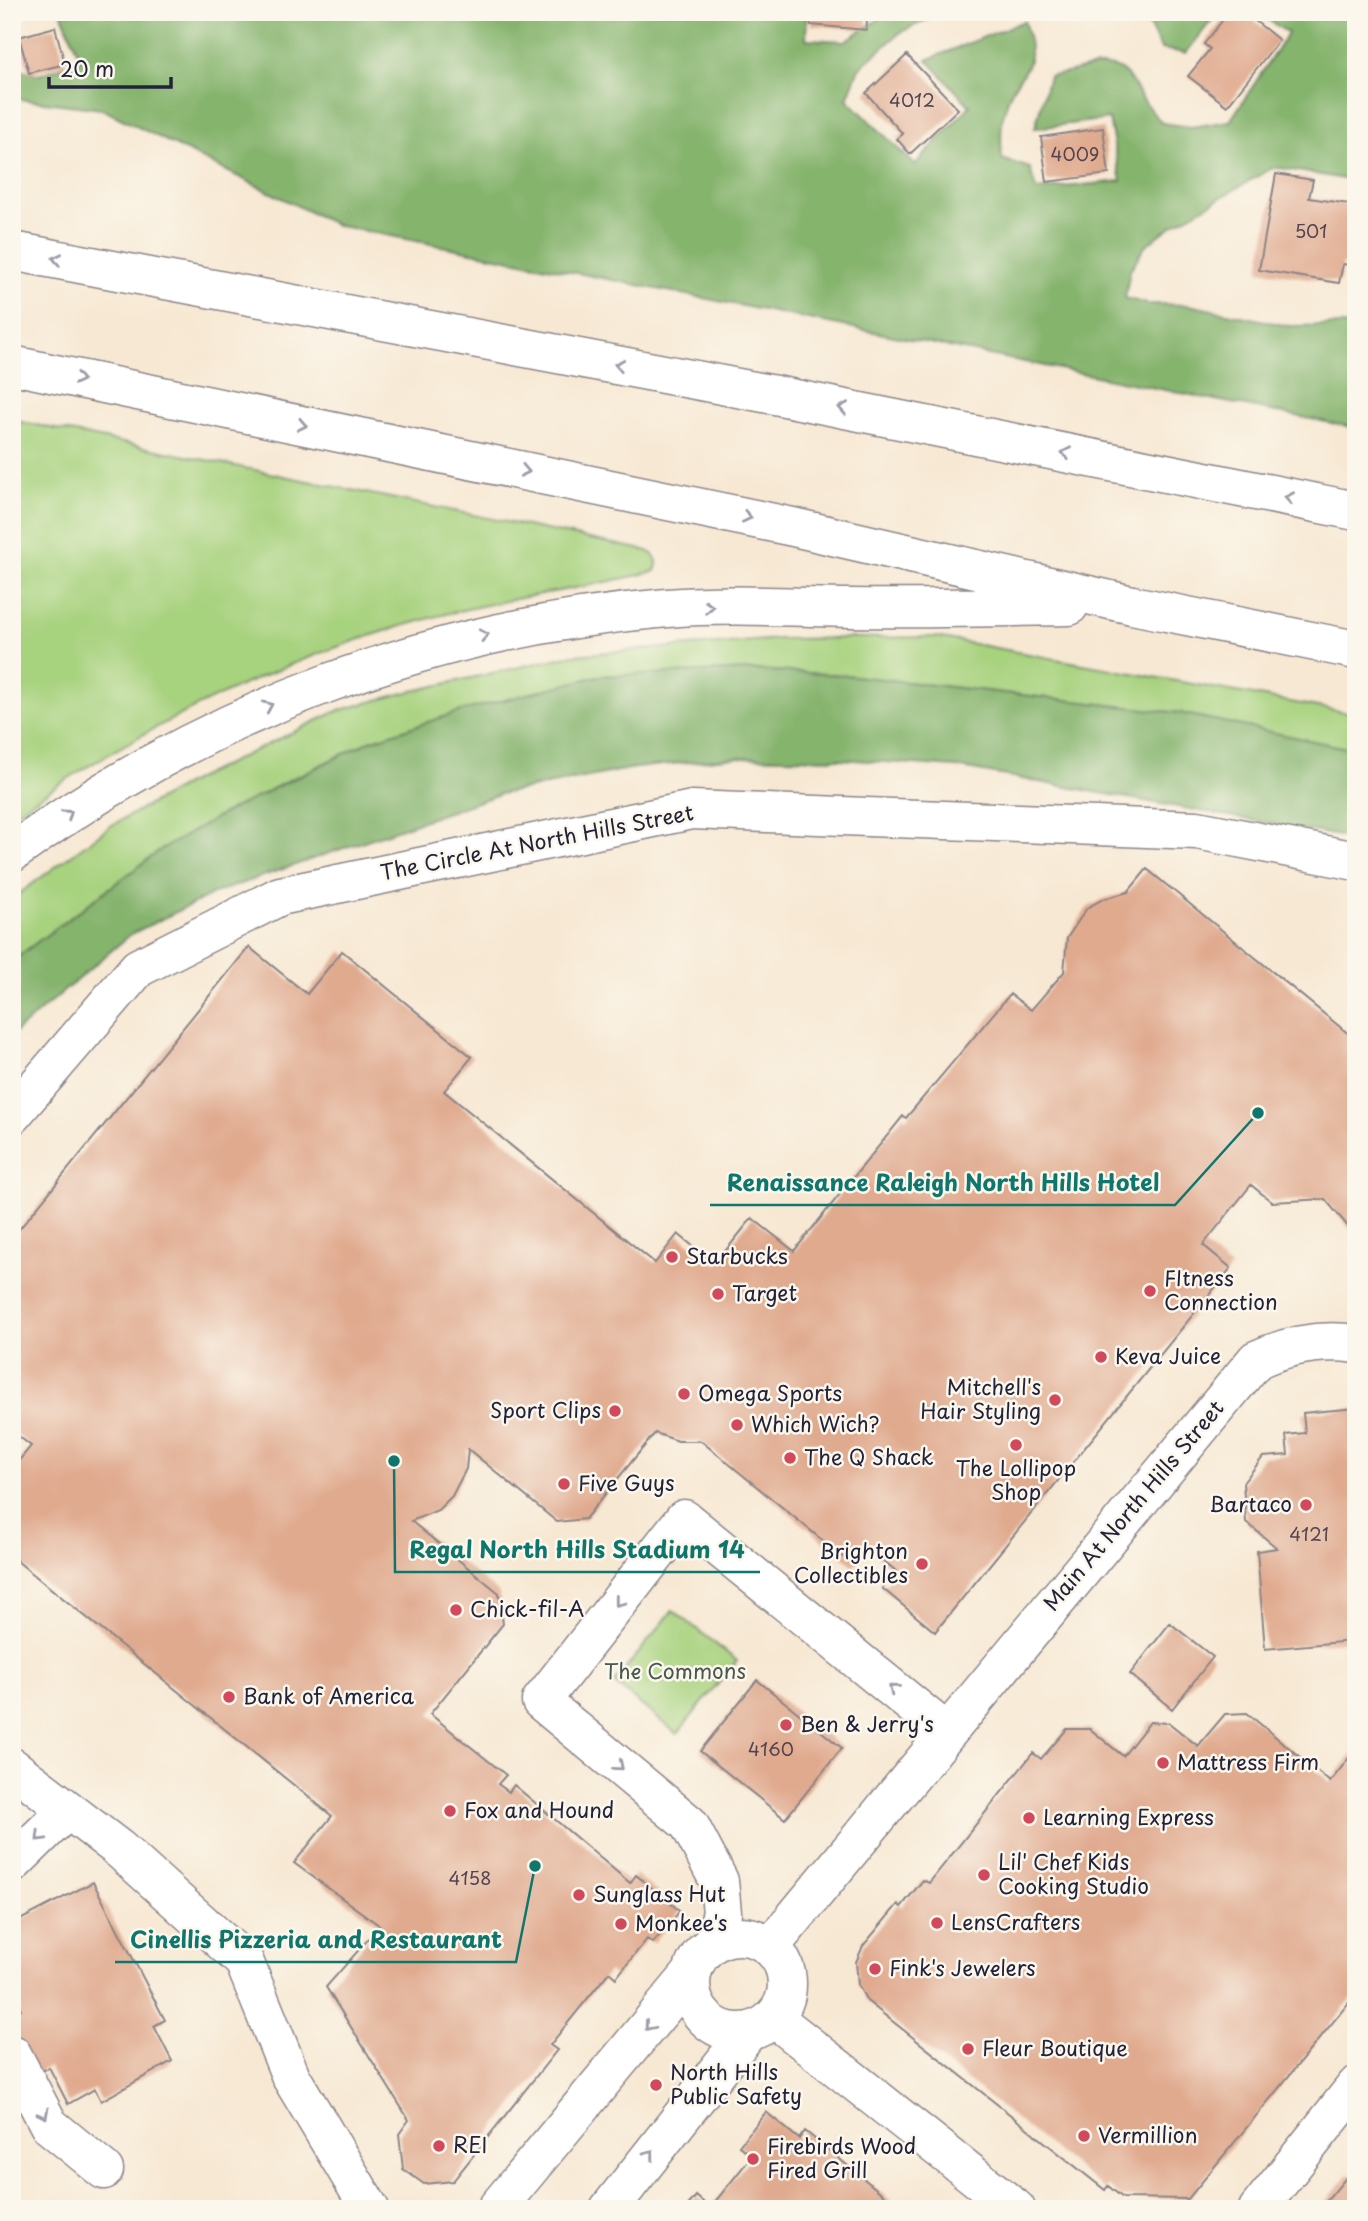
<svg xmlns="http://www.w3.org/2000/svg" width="1368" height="2221" font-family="'Playpen Sans',sans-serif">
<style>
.green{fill:#a7d27e;stroke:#647a5c;stroke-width:2}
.forest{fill:#85b46d;stroke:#546b54;stroke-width:2}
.building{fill:#e0aa8f}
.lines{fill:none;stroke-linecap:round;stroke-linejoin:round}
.minor-casing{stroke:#8c8587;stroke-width:41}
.highway-casing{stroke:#8c8587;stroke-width:41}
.minor{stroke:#fff;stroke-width:38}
.highway{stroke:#fff;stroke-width:38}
.oneway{stroke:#9c9ca7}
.poi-dot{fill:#d1495b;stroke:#fbf7ec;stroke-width:2.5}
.labels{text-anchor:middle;stroke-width:5;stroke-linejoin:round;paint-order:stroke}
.number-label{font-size:18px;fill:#524450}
.street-label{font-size:21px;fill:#22223b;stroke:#fbf7ec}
.poi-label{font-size:21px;fill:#22223b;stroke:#fbf7ec;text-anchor:start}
.park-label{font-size:21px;fill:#4a574f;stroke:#fbf7ec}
.leader{fill:none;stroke:#0f766e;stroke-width:2.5}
.callout-dot{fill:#0f766e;stroke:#fbf7ec;stroke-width:2.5}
.callout-label{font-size:23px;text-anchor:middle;font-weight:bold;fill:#0f766e;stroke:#fbf7ec;stroke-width:5;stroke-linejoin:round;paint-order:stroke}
</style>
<rect width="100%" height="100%" fill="#fbf7ec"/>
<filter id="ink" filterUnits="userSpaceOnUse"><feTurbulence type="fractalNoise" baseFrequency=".0143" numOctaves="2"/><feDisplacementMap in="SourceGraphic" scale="14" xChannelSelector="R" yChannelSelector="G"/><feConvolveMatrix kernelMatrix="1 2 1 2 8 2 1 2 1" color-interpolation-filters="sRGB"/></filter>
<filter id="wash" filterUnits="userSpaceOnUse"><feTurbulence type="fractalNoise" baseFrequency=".00686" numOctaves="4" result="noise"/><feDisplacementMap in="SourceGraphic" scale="28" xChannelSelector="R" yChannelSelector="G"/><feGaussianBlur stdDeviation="1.57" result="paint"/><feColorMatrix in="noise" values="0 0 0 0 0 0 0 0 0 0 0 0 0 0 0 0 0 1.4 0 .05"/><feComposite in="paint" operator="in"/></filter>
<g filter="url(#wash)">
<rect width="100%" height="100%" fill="#f7e8d3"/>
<!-- green -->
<path class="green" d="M12,420l636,131c9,6 11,11 7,20 -75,19 -153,27 -228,48 -149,40 -287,109 -415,196z
M936,637l420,77v36l-176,-37 -335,-38 -92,-5 -155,6 -228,65 -85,41 -123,67 -150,112v-62l100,-74 86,-47 139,-67 67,-18 169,-38 207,-16z
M673,1610l64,51 -60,73 -63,-51z"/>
<!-- forest -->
<path class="forest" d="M61,12h746l-1,27 39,2 45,-29h53l-42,20 -42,36 -12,31 68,66 55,-59 -43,-46 97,-39c18,55 -8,45 -19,88 -5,15 -4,34 -3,50l28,9 6,22 85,-9 -12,-62 -74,9 14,-52c18,-1 33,-9 50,-10 29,-2 32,17 45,35 5,8 12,15 18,22l29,4 39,-6 58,-88 -32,-21h100v169l-82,-14 -101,58 -27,20 -16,25 -5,28 22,6 42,1 100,21 67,-1v103l-1020,-203 -234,-116 -90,-11v-31l27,8 42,-15z
M1149,12h69l-32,41 -25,-4 -14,-28z
M753,670l92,5 335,38 176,37v89l-400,-72 -116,-8 -104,-2 -101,11 -135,26 -283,98 -86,42 -119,101v-74l150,-112 68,-39 140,-69 91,-30 137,-35z"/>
<g id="blocks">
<!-- building -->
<path class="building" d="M812,12h56l-2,18 -55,-5z
M1229,12h15l35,28 -52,66 -39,-30 22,-27 -6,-5z
M55,27l10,37 -36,9 -10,-36z
M907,55l51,54 -48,45 -13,-15 6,-5 -37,-41z
M1103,128l6,46 -62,8 -6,-45z
M1276,174l37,6 -4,18 47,7 -1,61 -12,-2 -4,19 -80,-13z
M1147,869l209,171v196l-31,-37 -53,3 -21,-17 -48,60 28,23 -296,364 -53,-44 14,-17 -28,-23 -14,18 -153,-125h-23l-23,-8 -70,86 -28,3 -89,-73 -2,20 -14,27 -14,14 -27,11 88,72 4,31 -73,90 76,61 -8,9 11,8 5,-7 116,98 6,-8 44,36 -27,32 -6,-4 -31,39 -7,-6 -59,73 7,5 -104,131 -29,3 -21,-15 -4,-35 10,-14 -83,-133 54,-61 -86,-63 38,-47 -320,-259v-88l19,-23 -19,-15v-193l237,-291 58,47 35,-43 130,106 -28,34 211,172 23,-29 37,30 37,-46 42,33 109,-135 3,2 104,-124 21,16 33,-38 3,-34 20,-30 16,-9 25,-7z
M1356,1408v236l-4,-3 -87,8 -8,-98 20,-3 -31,-26 -3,-39 20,-26 25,-2 -2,-20 19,-2 -2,-20z
M1170,1623l43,34 -41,52 -42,-35z
M757,1680l85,68 -57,71 -85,-68z
M1247,1713l83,69 26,-33v245l-168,205 -65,-1 -15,-12 -3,4 -238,-189 -9,-16 -2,-23 7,-16 35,-42 3,3 22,-27 6,3 104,-130 8,6 26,-30h23l33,27 27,-34 19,1 29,23 27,-32z
M93,1882l72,138 -11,6 18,35 -71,40 -6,-12 -27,15 -19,-37 -37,19v-72l9,-5 -9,-16v-69z
M766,2112l33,27 6,-8 91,74 -3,4h-208l11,-13 14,12 42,-52 -13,-10z
M1349,2174l7,5v30h-36z"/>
</g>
</g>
<g filter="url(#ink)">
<use href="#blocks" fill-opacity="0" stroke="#8c8587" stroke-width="2"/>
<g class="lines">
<defs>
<path id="minor" d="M12,1115l126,-147 142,-72 412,-86 505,20 159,31
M12,1767l106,81 126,113 47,116 79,132
M12,1864l55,-54
M691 1984a48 48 0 1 1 96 0a48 48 0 1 1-96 0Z
M713,1943l9,-30 -3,-32 -30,-57 -148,-123 143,-182 262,213
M770,1947l486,-587c32,-15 64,-21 100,-16
M774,2018l242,191
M12,2054l37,71 55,45
M496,2209l196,-236
M609,2209l139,-177
M1258,2209l98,-123"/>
<path id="highway" d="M12,251l763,144 581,116
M12,365l781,162 339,78 224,45
M12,853c193,-141 417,-225 655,-245 61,-5 123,-1 184,0 73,1 145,-1 218,-2"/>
</defs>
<!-- minor casing -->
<use href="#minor" class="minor-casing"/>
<!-- highway casing -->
<use href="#highway" class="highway-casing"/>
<!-- minor -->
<use href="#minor" class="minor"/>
<!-- highway -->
<use href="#highway" class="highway"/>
</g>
<!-- one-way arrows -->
<defs><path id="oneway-chevron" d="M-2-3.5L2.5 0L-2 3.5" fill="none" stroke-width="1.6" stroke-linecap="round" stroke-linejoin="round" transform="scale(1.75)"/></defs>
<g class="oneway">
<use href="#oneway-chevron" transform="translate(57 259) rotate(-169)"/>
<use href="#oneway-chevron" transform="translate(619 365) rotate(-169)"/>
<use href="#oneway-chevron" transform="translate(79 379) rotate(12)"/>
<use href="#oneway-chevron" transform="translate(843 408) rotate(-169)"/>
<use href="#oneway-chevron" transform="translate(302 425) rotate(12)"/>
<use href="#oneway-chevron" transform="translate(1066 453) rotate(-169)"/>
<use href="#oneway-chevron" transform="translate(525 471) rotate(12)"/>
<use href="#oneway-chevron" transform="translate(1289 498) rotate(-169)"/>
<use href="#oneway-chevron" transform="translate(747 517) rotate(12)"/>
<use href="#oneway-chevron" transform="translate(709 607) rotate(-2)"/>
<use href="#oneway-chevron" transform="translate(484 635) rotate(-13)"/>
<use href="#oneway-chevron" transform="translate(268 706) rotate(-24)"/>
<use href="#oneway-chevron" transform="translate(68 814) rotate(-35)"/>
<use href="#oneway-chevron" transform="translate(619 1602) rotate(128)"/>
<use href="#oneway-chevron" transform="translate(893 1689) rotate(-141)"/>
<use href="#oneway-chevron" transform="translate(619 1766) rotate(40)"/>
<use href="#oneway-chevron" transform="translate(40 1837) rotate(135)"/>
<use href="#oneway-chevron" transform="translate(649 2026) rotate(130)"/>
<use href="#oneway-chevron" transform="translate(44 2114) rotate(62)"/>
<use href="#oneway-chevron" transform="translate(650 2154) rotate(-53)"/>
</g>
</g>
<!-- markers -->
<g class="poi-dot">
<circle cx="672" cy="1257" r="7"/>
<circle cx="1150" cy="1291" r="7"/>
<circle cx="718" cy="1294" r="7"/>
<circle cx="1101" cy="1357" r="7"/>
<circle cx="684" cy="1394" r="7"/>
<circle cx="1055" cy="1400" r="7"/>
<circle cx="615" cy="1411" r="7"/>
<circle cx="737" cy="1425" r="7"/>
<circle cx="1016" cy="1445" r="7"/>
<circle cx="790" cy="1458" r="7"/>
<circle cx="564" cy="1484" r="7"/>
<circle cx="1306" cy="1505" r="7"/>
<circle cx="922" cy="1564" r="7"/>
<circle cx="456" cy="1610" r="7"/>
<circle cx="229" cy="1697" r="7"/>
<circle cx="786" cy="1725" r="7"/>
<circle cx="1163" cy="1763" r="7"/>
<circle cx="450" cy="1811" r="7"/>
<circle cx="1029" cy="1818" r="7"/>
<circle cx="984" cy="1875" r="7"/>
<circle cx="579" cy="1895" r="7"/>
<circle cx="937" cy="1923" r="7"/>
<circle cx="621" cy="1924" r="7"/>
<circle cx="875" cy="1969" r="7"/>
<circle cx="968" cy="2049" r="7"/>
<circle cx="656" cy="2085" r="7"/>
<circle cx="1084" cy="2136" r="7"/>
<circle cx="439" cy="2146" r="7"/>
<circle cx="753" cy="2159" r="7"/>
</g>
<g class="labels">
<!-- number labels -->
<g class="number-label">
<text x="912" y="107">4012</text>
<text x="1075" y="161">4009</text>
<text x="1311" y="238">501</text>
<text x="1309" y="1541">4121</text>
<text x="771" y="1756">4160</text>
<text x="470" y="1885">4158</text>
</g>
<!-- street labels -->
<g class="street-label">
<text transform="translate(537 843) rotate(-11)" y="7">The Circle At North Hills Street</text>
<text transform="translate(1134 1506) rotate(-50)" y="7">Main At North Hills Street</text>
</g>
<!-- poi labels -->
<g class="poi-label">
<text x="686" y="1264">Starbucks</text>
<text x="1164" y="1286">FItness<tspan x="1164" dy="24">Connection</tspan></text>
<text x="732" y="1301">Target</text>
<text x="1115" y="1364">Keva Juice</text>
<text x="1041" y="1395" text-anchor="end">Mitchell's<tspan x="1041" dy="24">Hair Styling</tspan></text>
<text x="698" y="1401">Omega Sports</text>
<text x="601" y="1418" text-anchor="end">Sport Clips</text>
<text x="751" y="1432">Which Wich?</text>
<text x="804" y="1465">The Q Shack</text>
<text x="1016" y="1476" text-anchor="middle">The Lollipop<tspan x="1016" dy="24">Shop</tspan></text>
<text x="578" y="1491">Five Guys</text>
<text x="1292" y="1512" text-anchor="end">Bartaco</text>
<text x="908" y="1559" text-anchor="end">Brighton<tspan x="908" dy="24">Collectibles</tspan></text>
<text x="470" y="1617">Chick-fil-A</text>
<text x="243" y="1704">Bank of America</text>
<text x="800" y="1732">Ben &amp; Jerry's</text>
<text x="1177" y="1770">Mattress Firm</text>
<text x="464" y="1818">Fox and Hound</text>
<text x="1043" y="1825">Learning Express</text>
<text x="998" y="1870">Lil' Chef Kids<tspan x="998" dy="24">Cooking Studio</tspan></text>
<text x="593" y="1902">Sunglass Hut</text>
<text x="951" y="1930">LensCrafters</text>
<text x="635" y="1931">Monkee's</text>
<text x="889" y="1976">Fink's Jewelers</text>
<text x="982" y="2056">Fleur Boutique</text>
<text x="670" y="2080">North Hills<tspan x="670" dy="24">Public Safety</tspan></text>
<text x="1098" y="2143">Vermillion</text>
<text x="453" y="2153">REI</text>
<text x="767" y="2154">Firebirds Wood<tspan x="767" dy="24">Fired Grill</tspan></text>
</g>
<!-- park labels -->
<g class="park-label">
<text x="675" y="1679">The Commons</text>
</g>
</g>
<!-- callouts -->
<path class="leader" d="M1258 1113L1175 1205H710M394 1461L395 1572H760M535 1866L516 1962H115"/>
<g class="callout-dot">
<circle cx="1258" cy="1113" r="7"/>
<circle cx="394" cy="1461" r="7"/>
<circle cx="535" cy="1866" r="7"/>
</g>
<g class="callout-label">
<text x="943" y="1191">Renaissance Raleigh North Hills Hotel</text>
<text x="577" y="1558">Regal North Hills Stadium 14</text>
<text x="316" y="1948">Cinellis Pizzeria and Restaurant</text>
</g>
<!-- margin -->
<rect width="1368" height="2221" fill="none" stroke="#fbf7ec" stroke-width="42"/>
<!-- scale -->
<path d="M49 77v10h122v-10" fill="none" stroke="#22223b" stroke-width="3.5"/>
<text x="60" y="77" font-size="21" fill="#22223b" stroke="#fbf7ec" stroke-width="5" paint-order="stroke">20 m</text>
</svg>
